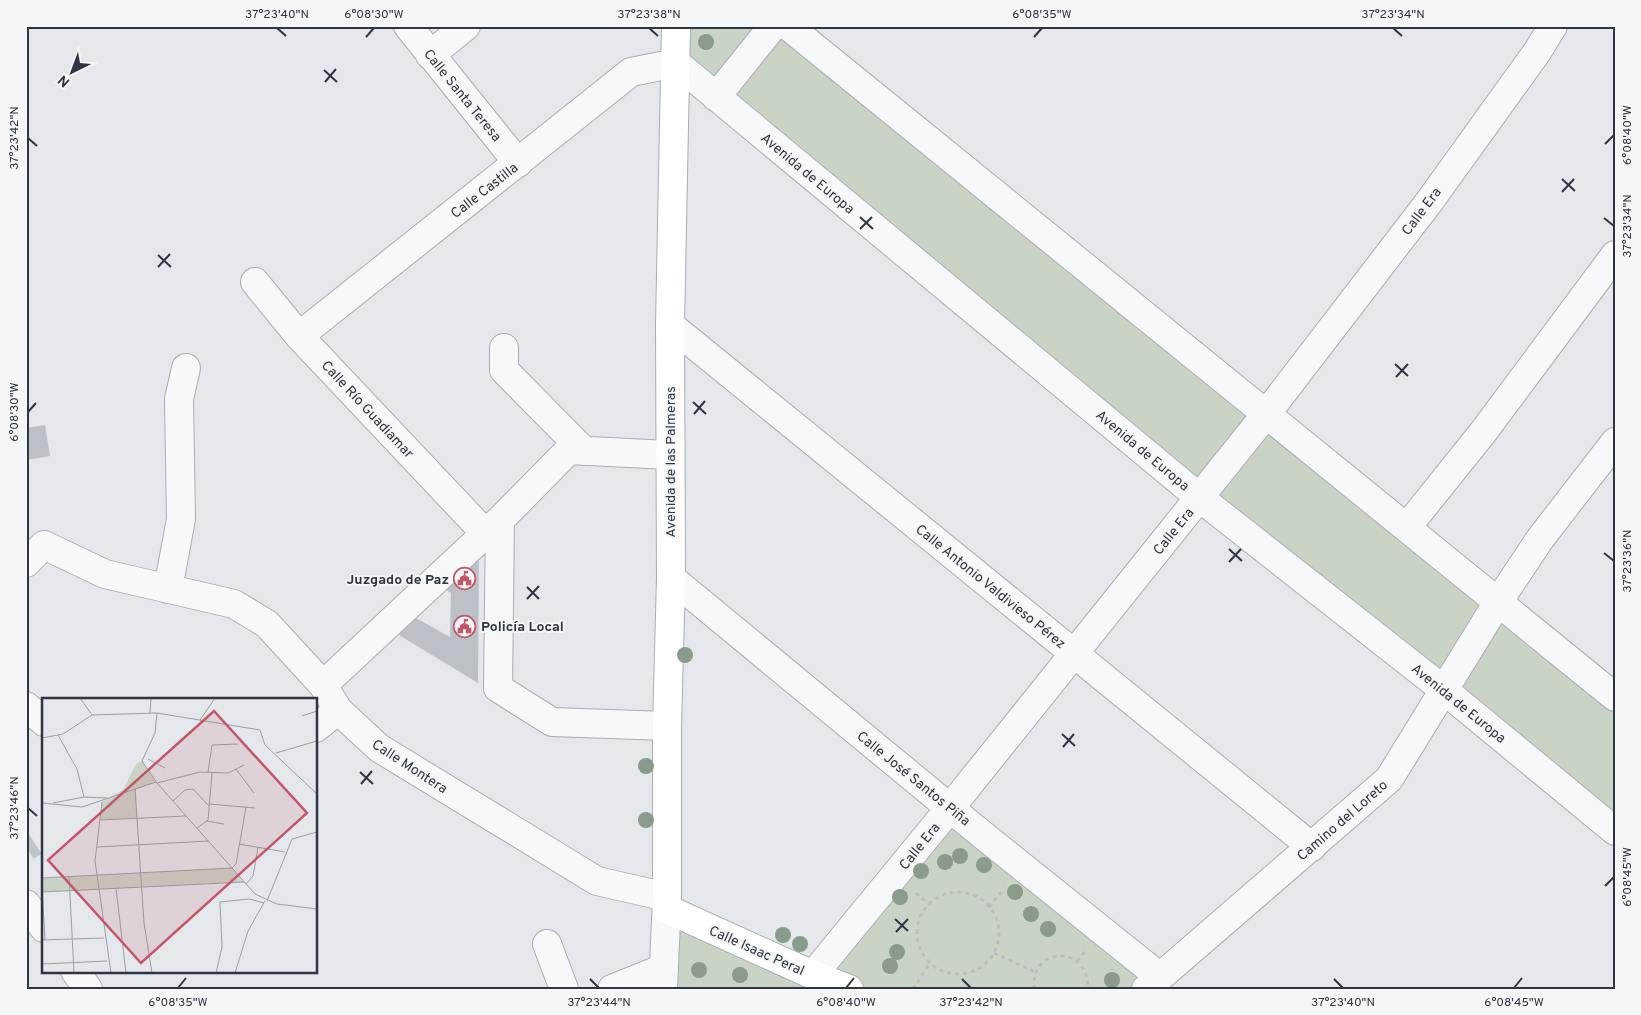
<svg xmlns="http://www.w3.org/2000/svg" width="1641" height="1015" font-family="Overpass,sans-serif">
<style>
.green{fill:#cad4c6}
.building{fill:#bcc1c8}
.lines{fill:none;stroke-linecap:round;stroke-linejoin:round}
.street-tunnel{stroke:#bfc4c9;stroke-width:28;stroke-dasharray:28 14;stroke-linecap:butt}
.street-casing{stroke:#a9aeb5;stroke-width:30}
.secondary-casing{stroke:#a9aeb5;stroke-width:30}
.path{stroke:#babec3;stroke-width:3;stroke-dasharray:4 4;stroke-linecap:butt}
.street{stroke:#f7f8fa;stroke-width:28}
.secondary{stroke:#fff;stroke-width:28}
.tree{fill:#8b9b8b}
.ticks{fill:none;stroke:#2d3642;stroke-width:2}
.labels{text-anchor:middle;stroke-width:4;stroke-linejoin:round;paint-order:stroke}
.street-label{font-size:14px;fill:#2d3642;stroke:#f4f6f8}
.poi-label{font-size:14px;font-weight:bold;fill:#2d3642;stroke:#f4f6f8;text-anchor:end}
.inset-road{fill:none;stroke:#9ba0a7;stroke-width:1}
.view{fill:#c5556a;fill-opacity:0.15;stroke:#c5556a;stroke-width:2.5}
.inset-edge{fill:none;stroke:#2d3642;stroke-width:2.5}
.neatline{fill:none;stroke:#2d3642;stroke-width:2}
.ticks-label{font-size:12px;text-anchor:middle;fill:#2d3642}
</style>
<rect width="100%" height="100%" fill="#e4e7eb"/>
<!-- green -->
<path class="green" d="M676,26h112l827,671v134l-939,-768z
M950,808l210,169 -14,12h-483l4,-80 146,66z"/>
<!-- building -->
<path class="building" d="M45,425l5,31 -24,4v-32z
M479,556l-1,127 -79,-48 17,-17 34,19 1,-44 -6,-4z"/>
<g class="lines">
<!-- street-tunnel -->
<path class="street-tunnel" d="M26,847l8,-5"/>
<defs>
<path id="street" d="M408,26l110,137
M788,26l827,671
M430,55l36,-29
M716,97l57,-71
M255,282l44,54 186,197
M670,325l642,522
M299,336l332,-264 45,-9 524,435 244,192 171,141
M504,348v22l80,81
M500,520l-2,168 54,34 115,4
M1407,527l77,-96 131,-176
M26,563l18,-18 61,29 129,30 33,20 56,61 15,25 41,38 218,133 70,16 -4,92
M671,578l308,254 181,145
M168,589l13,-70 -2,-120 7,-31
M323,685l177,-165 69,-70 100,5
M26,706l18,16
M316,728l22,-18
M26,904l18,24
M547,944l17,45
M75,971l13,18
M813,975l137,-167 317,-395 162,-211 108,-150 16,-26
M612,989l52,-21
M1146,989l243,-210 109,-177 42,-63 75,-97"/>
<path id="secondary" d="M667,897v-171l4,-148 -1,-253 6,-299
M667,909l146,66 36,14"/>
</defs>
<!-- street casing -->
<use href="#street" class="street-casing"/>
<!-- secondary casing -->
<use href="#secondary" class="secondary-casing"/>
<!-- path -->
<path class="path" d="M917 933a41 41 0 1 1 82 0a41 41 0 1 1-82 0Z
M916,893l13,11
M989,907l16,-19
M994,953l41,19
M1077,961l8,-9
M913,989l17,-26
M1034,989c-4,-43 55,-45 54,0"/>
<!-- street -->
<use href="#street" class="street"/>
<!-- secondary -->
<use href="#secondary" class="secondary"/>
</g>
<!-- trees -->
<g class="tree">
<circle cx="706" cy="42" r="8"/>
<circle cx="685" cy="655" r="8"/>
<circle cx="646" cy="766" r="8"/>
<circle cx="646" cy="820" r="8"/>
<circle cx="960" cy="856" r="8"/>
<circle cx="945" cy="862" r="8"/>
<circle cx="984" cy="865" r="8"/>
<circle cx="921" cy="871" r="8"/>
<circle cx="1015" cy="892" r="8"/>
<circle cx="900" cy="897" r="8"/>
<circle cx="1031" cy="914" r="8"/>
<circle cx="1048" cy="929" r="8"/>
<circle cx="783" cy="935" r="8"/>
<circle cx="800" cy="944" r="8"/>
<circle cx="897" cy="952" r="8"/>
<circle cx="890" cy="966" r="8"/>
<circle cx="699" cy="970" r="8"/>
<circle cx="740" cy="975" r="8"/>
<circle cx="1112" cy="980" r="8"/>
</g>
<!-- ticks -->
<path class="ticks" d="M277,28l9,8M649,28l9,8M1393,28l9,8M366,37l8,-9M1034,37l8,-9M324,70l13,12M325,82l11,-13M28,138l9,8M1605,144l9,-9M1562,179l13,12M1562,192l12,-13M860,217l13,12M1604,218l10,8M860,229l12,-12M158,255l13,12M158,267l12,-13M1395,364l13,12M1396,377l12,-13M693,402l13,12M28,412l8,-9M694,414l11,-13M1229,549l13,12M1604,553l10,8M1229,562l12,-13M527,587l12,12M527,599l12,-13M1062,734l13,12M1063,747l11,-13M360,772l13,12M361,784l11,-13M28,808l9,8M1605,886l9,-9M895,919l13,12M896,932l12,-13M590,979l9,9M962,979l9,9M1334,979l9,9M178,988l8,-10M846,988l8,-10M1514,988l8,-10"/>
<!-- icons -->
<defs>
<symbol id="civic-ring" viewBox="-11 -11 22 22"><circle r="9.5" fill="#f4f6f8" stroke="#c5556a" stroke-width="1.5"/><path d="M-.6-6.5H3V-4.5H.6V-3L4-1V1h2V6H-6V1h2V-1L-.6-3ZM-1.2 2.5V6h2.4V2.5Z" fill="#c5556a"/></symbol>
</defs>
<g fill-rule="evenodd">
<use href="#civic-ring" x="452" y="566" width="25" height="25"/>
<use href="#civic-ring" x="452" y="614" width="25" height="25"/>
</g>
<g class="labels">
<!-- street labels -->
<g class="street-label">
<text transform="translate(463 95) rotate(51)" y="5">Calle Santa Teresa</text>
<text transform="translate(808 173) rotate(40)" y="5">Avenida de Europa</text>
<text transform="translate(484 190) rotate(-38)" y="5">Calle Castilla</text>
<text transform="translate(1421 211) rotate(-53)" y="5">Calle Era</text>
<text transform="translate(368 409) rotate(47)" y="5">Calle Río Guadiamar</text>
<text transform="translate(1143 450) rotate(40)" y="5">Avenida de Europa</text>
<text transform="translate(670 462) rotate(-90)" y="5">Avenida de las Palmeras</text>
<text transform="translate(1173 531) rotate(-51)" y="5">Calle Era</text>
<text transform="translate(991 586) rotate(39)" y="5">Calle Antonio Valdivieso Pérez</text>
<text transform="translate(1459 703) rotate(39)" y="5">Avenida de Europa</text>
<text transform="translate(410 766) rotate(33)" y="5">Calle Montera</text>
<text transform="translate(914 778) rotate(39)" y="5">Calle José Santos Piña</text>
<text transform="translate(1342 820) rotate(-41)" y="5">Camino del Loreto</text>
<text transform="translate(919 846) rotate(-51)" y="5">Calle Era</text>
<text transform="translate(757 950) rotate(24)" y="5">Calle Isaac Peral</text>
</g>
<!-- poi labels -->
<g class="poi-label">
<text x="449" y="584">Juzgado de Paz</text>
<text x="481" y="631" text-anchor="start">Policía Local</text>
</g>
</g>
<!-- overview -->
<g transform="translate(42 698)">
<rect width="275" height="275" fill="#e4e7eb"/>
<path d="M100,63l14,21 -20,7 1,29 -37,2 2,-18 21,-12 13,-26zM190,170l12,14 -202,10v-14z" fill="#cad4c6"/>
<path class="inset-road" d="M38,0l12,17M108,15l1,-15M115,15l-2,20 -13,28 15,22 43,-11 28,1 16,-8M50,17l65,-2 103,17 5,15 52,49M260,18l15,-5M158,22l15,-22M16,37l19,34 7,28M0,40l21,-4 29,-19M234,55l41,-12M106,61l17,9M194,71l18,24M166,74l4,-27 26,-1M115,85l98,111 22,10 40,5M93,91l9,134 8,50M131,103l12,-11 8,-1 16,17M60,104l-7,59 16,112M0,105l40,4 74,-25M11,105l31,-6 23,1M167,106l46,4M58,122l86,-4M164,123l18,3M155,130l11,-8 4,-47M197,146l46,8M55,149l112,-6M27,178l5,97M0,180l190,-10 4,-4 10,-57M204,186l7,-8 5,-29M0,189l3,53M74,190l10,85M0,194l202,-10M225,203l25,-62 25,-7M0,242l62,-2M0,266l65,-3M174,275l6,-26 -2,-45 29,-3 15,4M193,275l13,-42 17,-30"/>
<path class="view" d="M172,13l93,102 -166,150 -93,-103z"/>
<rect width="275" height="275" class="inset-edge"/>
</g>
<!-- border -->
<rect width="1641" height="1015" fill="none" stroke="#f4f6f8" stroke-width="55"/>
<!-- north arrow -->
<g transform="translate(72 72) rotate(222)" stroke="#f4f6f8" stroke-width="4" paint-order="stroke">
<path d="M0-4L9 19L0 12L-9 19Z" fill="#2d3642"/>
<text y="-8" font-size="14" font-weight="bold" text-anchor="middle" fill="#2d3642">N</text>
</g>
<rect x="28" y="28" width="1586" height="960" class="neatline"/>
<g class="ticks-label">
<text x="277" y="18">37°23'40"N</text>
<text x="374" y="18">6°08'30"W</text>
<text x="649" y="18">37°23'38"N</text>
<text x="1042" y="18">6°08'35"W</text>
<text x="1393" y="18">37°23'34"N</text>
<text transform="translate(1627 135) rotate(-90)" y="4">6°08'40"W</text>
<text transform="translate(14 138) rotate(-90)" y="4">37°23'42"N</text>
<text transform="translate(1627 226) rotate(-90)" y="4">37°23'34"N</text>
<text transform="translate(14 412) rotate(-90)" y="4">6°08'30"W</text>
<text transform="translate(1627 561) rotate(-90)" y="4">37°23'36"N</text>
<text transform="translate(14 808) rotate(-90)" y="4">37°23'46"N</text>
<text transform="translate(1627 877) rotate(-90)" y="4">6°08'45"W</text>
<text x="178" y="1006">6°08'35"W</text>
<text x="599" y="1006">37°23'44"N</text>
<text x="846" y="1006">6°08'40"W</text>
<text x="971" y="1006">37°23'42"N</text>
<text x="1343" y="1006">37°23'40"N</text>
<text x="1514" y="1006">6°08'45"W</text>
</g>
</svg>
